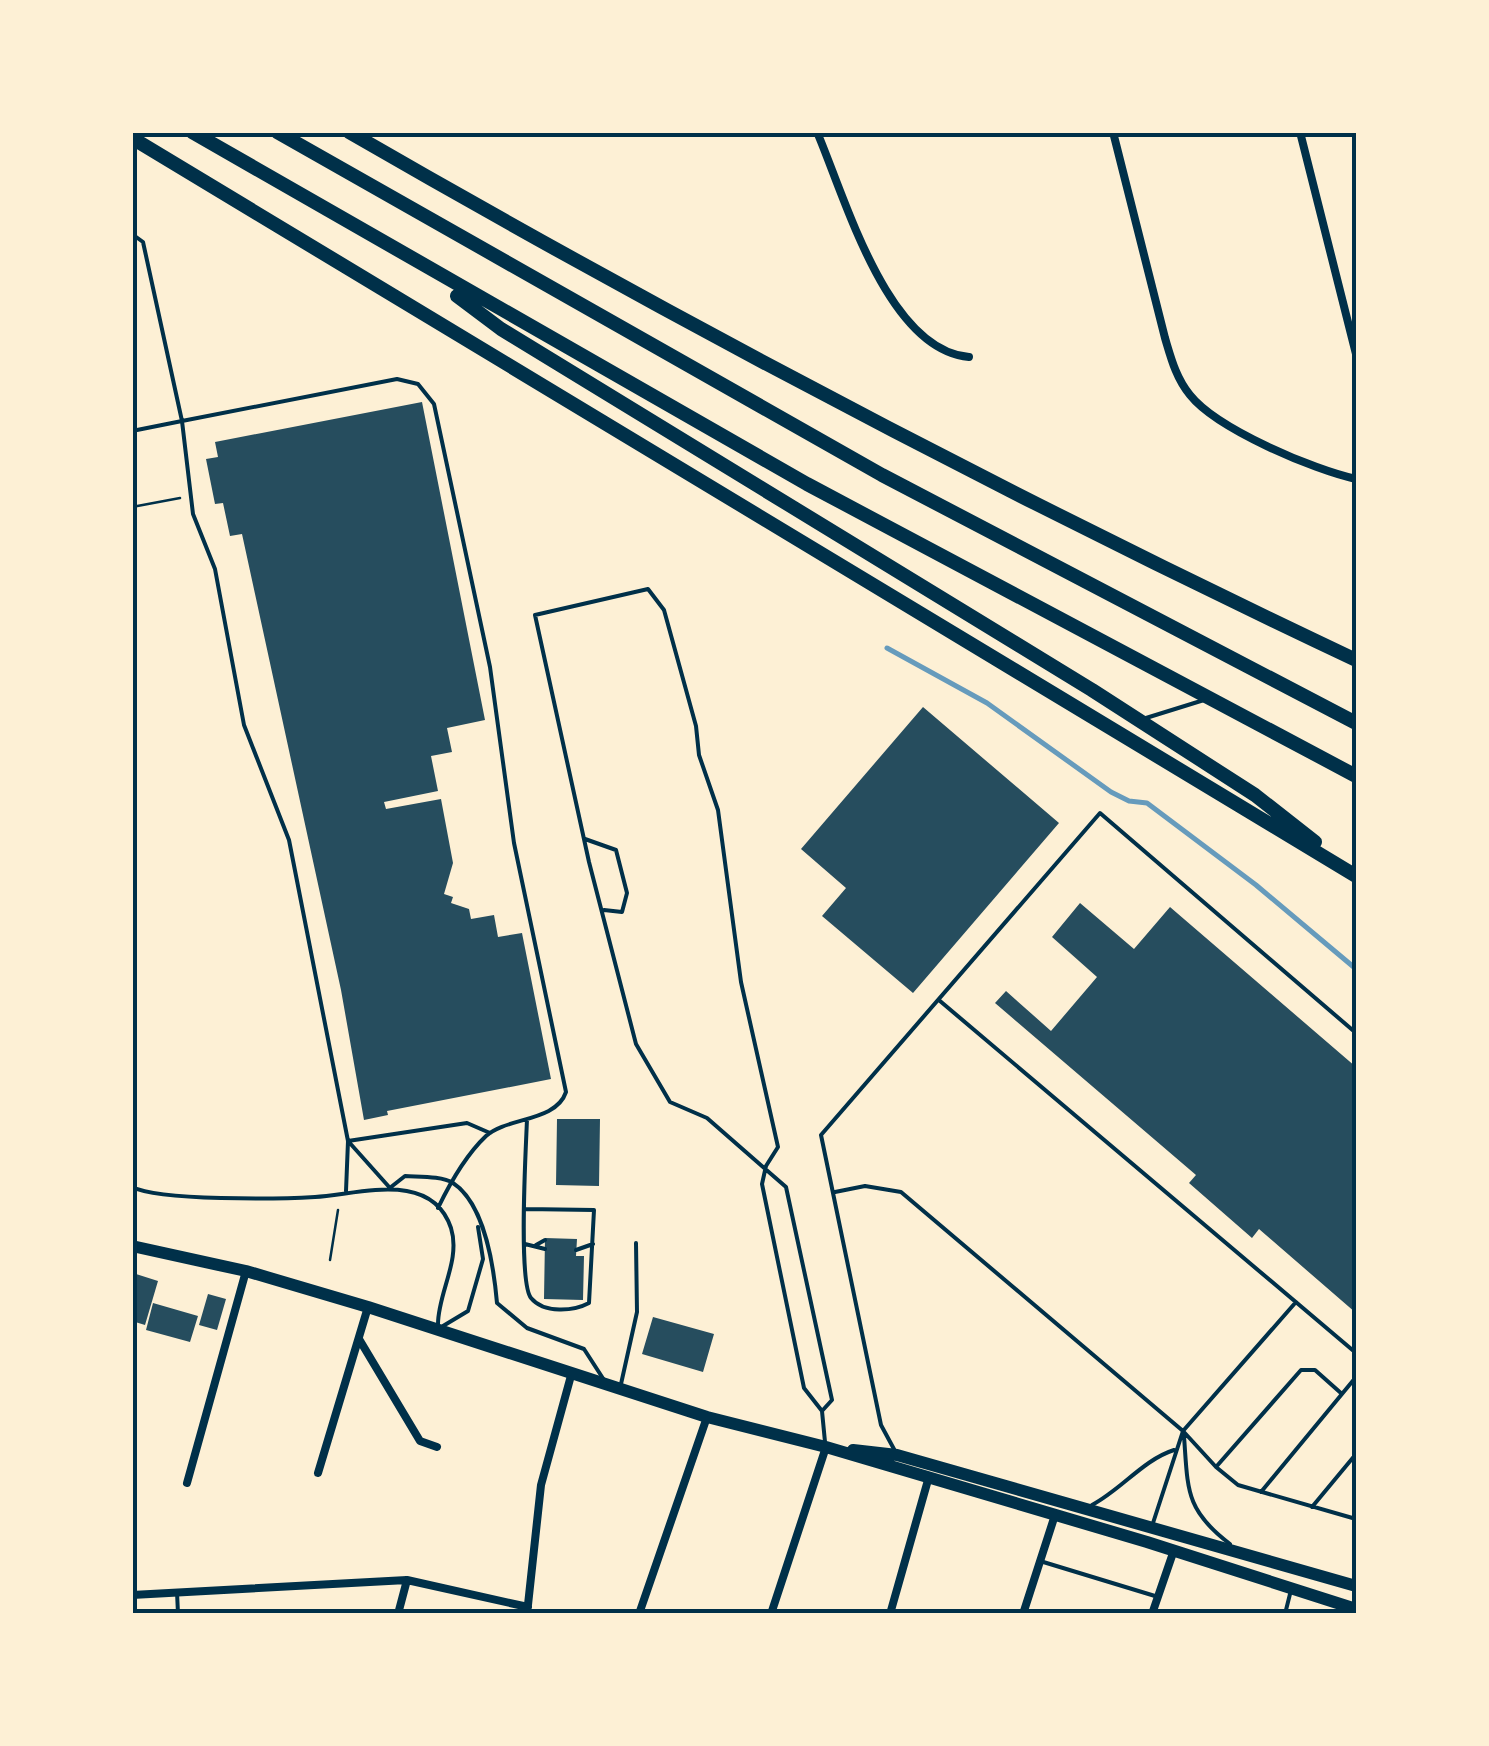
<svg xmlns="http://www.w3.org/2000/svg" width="1489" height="1746" font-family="'Source Sans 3',sans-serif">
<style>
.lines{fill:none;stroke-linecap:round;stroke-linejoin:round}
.stream{stroke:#669bbc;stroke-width:5}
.building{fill:#264d5e}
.path{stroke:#003049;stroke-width:2.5}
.service{stroke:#003049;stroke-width:4}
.minor{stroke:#003049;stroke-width:8}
.primary{stroke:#003049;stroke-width:12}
.motorway{stroke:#003049;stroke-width:14}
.neatline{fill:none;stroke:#003049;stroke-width:4}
</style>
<rect width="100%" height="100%" fill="#fdf0d5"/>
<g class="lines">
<!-- stream -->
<path class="stream" d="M887,648l100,55 124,89 18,9 18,2 109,82 100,84"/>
</g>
<!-- building -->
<path class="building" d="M422,402l63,318 -38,8 5,24 -21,4 7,35 -54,11 2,7 55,-10 12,64 -9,31 9,3 -2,6 18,6 2,10 23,-4 4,22 24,-4 29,146 -164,32 1,4 -24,5 -23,-130 -99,-456 -12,2 -7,-33 -8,1 -9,-45 12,-2 -3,-15z
M923,707l136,116 -146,170 -91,-77 24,-28 -45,-39z
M1080,903l54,46 36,-42 186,160v246l-97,-84 -7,9 -63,-55 7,-8 -201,-172 11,-12 45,40 46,-54 -45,-40z
M557,1119h43l-1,67 -43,-1z
M545,1238l32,1 -1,17h8l-1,44 -39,-1z
M136,1274l22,7 -13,44 -13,-4z
M208,1294l18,5 -9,31 -18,-5z
M153,1303l45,13 -8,26 -44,-12z
M653,1317l61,17 -11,38 -61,-18z"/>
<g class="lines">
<!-- path -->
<path class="path" d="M132,507l48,-9
M330,1260l8,-50"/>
<!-- service -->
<path class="service" d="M132,234l11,8 39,179 215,-42 21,5 16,20 56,263 24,176 52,249c-10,30 -59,25 -80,44 -20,19 -36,47 -48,72
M132,431l50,-10 11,93 22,55 29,156 45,115 59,301 -2,50
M1146,718l58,-18
M585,839l31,11 11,43 -5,19 -18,-2
M940,1001l416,352
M348,1141l119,-18 23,10
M348,1141l42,47
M132,1187c28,14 148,12 183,10 42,-2 116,-28 136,31 10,32 -13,65 -13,96
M391,1187l14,-11c14,1 37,0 48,7 32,21 41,86 44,120l30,25 57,21 20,31
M835,1192l30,-6 36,6 282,239 33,36
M525,1209l69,1 -5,93c-15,8 -45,11 -58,-5 -13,-16 -5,-151 -4,-179
M525,1244l20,5
M536,1245l9,-5
M576,1250l17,-6
M443,1326l25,-15 15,-52 -5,-32
M621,1384l16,-72 -1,-69
M1342,1394l-27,-24h-14l-85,97 22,18 118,34
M822,1411l10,-11 -46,-213 -79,-69 -37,-16 -34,-58 -47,-182 -54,-247 113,-26 16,21 32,116 3,29 19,55 23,172 37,165 -12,19 -4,18 42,204 18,23 3,31
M1184,1436c4,54 1,74 46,108
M895,1451l-14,-26 -60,-290 279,-322 256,220
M1261,1492l95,-115
M1092,1505c30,-16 51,-45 82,-55
M1312,1507l44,-53
M1153,1523l30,-92 113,-129
M1040,1561l115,35
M177,1592l1,22
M1285,1614l6,-24"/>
<!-- minor -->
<path class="minor" d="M817,132c28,65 70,218 152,225
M1113,132l52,206c6,20 11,40 25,57 27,34 124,75 166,84
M1300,132l56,222
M359,1339l61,102 17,6
M318,1473l50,-166
M187,1483l59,-212
M132,1595l275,-15 121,27
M398,1614l9,-34
M527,1614l14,-129 31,-113
M639,1614l68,-197
M771,1614l55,-167
M890,1614l38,-134
M1023,1614l32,-99
M1152,1614l22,-64"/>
<!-- primary -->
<path class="primary" d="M132,1246l114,25 122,36 339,110 119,30 321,95 209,67
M853,1450l44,5 459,131"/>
<!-- motorway -->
<path class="motorway" d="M192,132l615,352 549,292
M277,132l605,343 474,248
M349,132c329,190 664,366 1007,528
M132,138l1224,738
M457,296l44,33 591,361 163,105 60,47"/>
</g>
<!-- border -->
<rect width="1489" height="1746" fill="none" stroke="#fdf0d5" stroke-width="270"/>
<rect x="135" y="135" width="1219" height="1476" class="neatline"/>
</svg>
